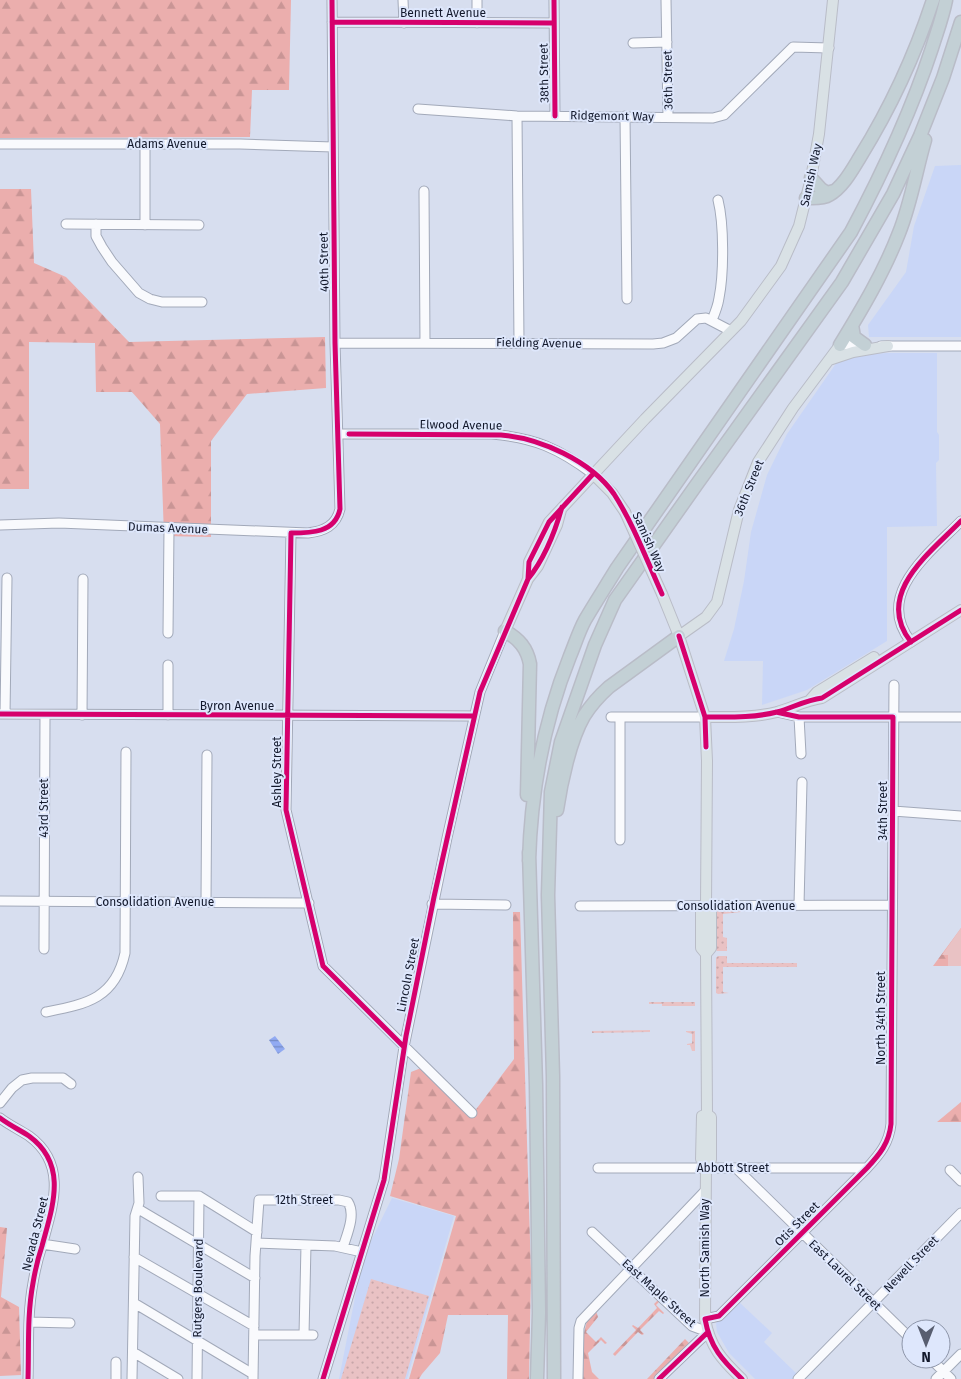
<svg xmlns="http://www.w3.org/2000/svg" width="961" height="1379" viewBox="0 0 961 1379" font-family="'Fira Sans',sans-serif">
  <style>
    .built { fill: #c9d6f7 }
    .grass { fill: url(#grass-dots) }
    .forest { fill: url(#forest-firs) }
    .park { fill: #e9c2c4 }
    .water { fill: url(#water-rules) }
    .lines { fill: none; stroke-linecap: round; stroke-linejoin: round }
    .minor-casing { stroke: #a2a9b9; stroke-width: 11 }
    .major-casing { stroke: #b9bcc7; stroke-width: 12 }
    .highway-casing { stroke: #b9bcc7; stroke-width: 15 }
    .minor { stroke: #f9fafd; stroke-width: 9 }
    .major { stroke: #d9e1e5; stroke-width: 10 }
    .highway { stroke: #c3d0d5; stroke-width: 12 }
    .major-bridge-casing { stroke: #b9bcc7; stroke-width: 12; stroke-linecap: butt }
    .major-bridge { stroke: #d9e1e5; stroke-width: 10 }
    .cycleway-casing { stroke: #dee7fc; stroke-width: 8 }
    .cycleway { stroke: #d6006c; stroke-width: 5 }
    .labels { text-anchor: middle; stroke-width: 4; stroke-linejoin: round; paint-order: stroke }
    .street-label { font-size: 12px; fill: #13192c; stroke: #dee7fc }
  </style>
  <defs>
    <pattern id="grass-dots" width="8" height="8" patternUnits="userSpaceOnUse" patternTransform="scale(1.25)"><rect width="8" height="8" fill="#e9c2c4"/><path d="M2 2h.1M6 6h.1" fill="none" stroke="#c7a6a9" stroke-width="1.8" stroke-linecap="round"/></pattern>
    <pattern id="forest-firs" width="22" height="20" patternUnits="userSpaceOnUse" patternTransform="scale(1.25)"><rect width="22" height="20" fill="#ebaead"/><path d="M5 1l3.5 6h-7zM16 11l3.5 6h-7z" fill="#c99595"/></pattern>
    <pattern id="water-rules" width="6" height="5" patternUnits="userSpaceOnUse" patternTransform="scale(1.25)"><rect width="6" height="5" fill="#91aaf2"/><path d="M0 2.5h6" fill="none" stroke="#758ac4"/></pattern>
  </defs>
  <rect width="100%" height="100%" fill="#d7deef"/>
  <path class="built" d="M961,165V337H869L868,325L906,272L914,226L935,166Z
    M887,353H937V432L939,435V460L936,463L937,526L887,527V641L807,690L762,705L763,661H724L734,629L744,581L751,532L767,475L787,434L837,362L857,355Z
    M392,1198L454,1216L407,1379H339L363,1257Z
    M739,1302L772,1333L764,1342L798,1375L794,1379H755L729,1353L717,1332L716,1323Z"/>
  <path class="grass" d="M728,909H743L744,910L741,912L723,914V937L727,938V951H717L716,950V911Z
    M718,956H727V963H797V967H723V992L729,993L718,994L716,993V958Z
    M649,1002H695V1006H662V1004H649Z
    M650,1030V1032L592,1033V1031Z
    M686,1031H695V1051H692L690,1045H687V1044L692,1043V1034L686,1032Z
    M371,1279L429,1296L405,1379H341Z"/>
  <path class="forest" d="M0,0H291L289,90H252L250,137L0,138Z
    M0,189H31L34,263L66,277L129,342L325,337L326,388L247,394L211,441V537L164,536L160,424L132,392H96L95,343L29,342V489H0Z
    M513,912H520L531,1273L529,1379H507L508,1315H448L440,1353L422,1374L419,1379H409L456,1216L390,1196L399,1159L411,1072L421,1068L471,1116L514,1059Z
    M961,928V966H933Z
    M961,1102V1122H937Z
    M0,1227L7,1228L1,1297L19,1307L21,1375L0,1376Z
    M658,1300L660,1301L656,1305L664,1313L663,1314L659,1311L640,1330L644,1334L642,1335L638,1332L615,1356L613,1354L636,1330L632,1326L633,1325L638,1328L657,1308L654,1304Z
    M596,1311L598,1317L586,1332L596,1342L601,1337L607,1343L605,1344L601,1340L588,1353L592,1372L599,1379H583L584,1333L587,1321Z
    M685,1339L689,1343L655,1379H647Z"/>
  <path class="park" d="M961,928V966H948V955H942Z"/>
  <path class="water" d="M275,1036L285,1049L278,1054L269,1040Z"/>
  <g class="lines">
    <defs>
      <path id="minor" d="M403,0L404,23
        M554,0L555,116
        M666,0L668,117
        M332,22L553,23
        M477,23V0
        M633,43L667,42
        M418,109L517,116L713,118L724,115L793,47L829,48
        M517,116L519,343
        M625,116L627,299
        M0,144H240L333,147
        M145,144V225
        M424,191L425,343
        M66,224L199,225
        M96,224V236L102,247L112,262L139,293L150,299L162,302H202
        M712,320C715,313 718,305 719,298C724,273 724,224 718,200
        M335,343L653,344L663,343L676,338L697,319L706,318L731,331
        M840,345H866
        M881,346H961
        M339,434H492C535,438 558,448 593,474
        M0,525L59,523L308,533C324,531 336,526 340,509L335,343L332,0
        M291,533L286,810L323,966L472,1113
        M168,633L169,528
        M911,642C873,594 931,552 961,521
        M168,665V715
        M777,712L799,717H961
        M0,714L474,716
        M5,714L7,578
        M82,715L83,579
        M611,717H705
        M620,717V840
        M799,717L801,754
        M893,811L961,816
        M0,901L309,903
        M206,902L207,755
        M432,904L506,905
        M799,905L802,782
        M580,906L892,905
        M44,949L45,715
        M46,1012C86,1004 115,999 125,953L126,752
        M0,1103L12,1088L22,1080L32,1078H63L71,1084
        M0,1118C9,1125 20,1130 29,1136C69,1165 52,1208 42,1246C38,1258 35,1271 33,1283C27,1315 29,1347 28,1379
        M598,1168H867
        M736,1168L911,1339
        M950,1170L961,1181
        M161,1196H199L257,1232
        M137,1210H140L255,1278
        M592,1232L692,1326L708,1332L659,1379
        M256,1243L335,1246L362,1252
        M42,1244L75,1249
        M134,1257L254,1326
        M134,1303L253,1374
        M705,1319L719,1316L867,1168C880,1154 889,1143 891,1124L894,685
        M29,1322L70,1323
        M254,1335H313
        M304,1335L306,1245
        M133,1352L178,1379
        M931,1359L951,1379
        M116,1379V1362
        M132,1379L135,1216L139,1203L138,1177
        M197,1379L199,1196
        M253,1379L255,1256L259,1200H339L348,1202C356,1215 347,1234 343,1247
        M323,1379L384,1180L404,1047L447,838L480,692L505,631
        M578,1379L579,1328L581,1321L705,1191
        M798,1379L961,1213
        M936,1379L961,1354"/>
      <path id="major" d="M829,360L853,352L888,346
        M593,474L612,493L625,512
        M528,579L529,562L549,522L645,419L741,321L781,266L799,226L811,178L819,134L833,0
        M662,594L679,636L705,717L707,761L706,906
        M505,631L528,579L538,566L557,525L561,510
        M679,636L706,617L717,602L739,510L758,462L793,408L840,345
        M810,700L817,692L874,657
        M705,717C729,717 753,718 777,712C792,708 806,700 822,698L961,610
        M706,906L711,911V948L706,954L707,1114
        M706,906L701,911V948L706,954
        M707,1114L702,1116L701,1159L706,1164L705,1319C710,1347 722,1360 742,1379
        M706,1164L711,1160V1117L707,1114"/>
      <path id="highway" d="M811,178L821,189L827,193L834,191
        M806,198C813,198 823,199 829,195C843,187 852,170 860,157C891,107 915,55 933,0
        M852,325L854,337L865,345
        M840,345C862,309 884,272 899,233C911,203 916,171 925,140
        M505,631C519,639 527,648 530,664L527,795
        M557,810C561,783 570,740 584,716C591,705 600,695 609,687L679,636
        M529,852L536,1085L539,1313L537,1379
        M529,861C531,790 544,721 570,656C575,644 579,631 585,620C595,603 606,586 617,568L851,232C883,172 911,112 932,48C937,32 943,16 946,0
        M554,1379L553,1076L548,895L551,792L561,742L595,645L615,600L697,484L842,282L893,194L920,136L943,78L961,22"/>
    </defs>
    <use href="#minor" class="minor-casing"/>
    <use href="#major" class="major-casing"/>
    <use href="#highway" class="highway-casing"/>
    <use href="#minor" class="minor"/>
    <use href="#major" class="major"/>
    <use href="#highway" class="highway"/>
    <defs>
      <path id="major-bridge" d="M625,512L662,594"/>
    </defs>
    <use href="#major-bridge" class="major-bridge-casing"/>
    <use href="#major-bridge" class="major-bridge"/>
    <defs>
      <path id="cycleway" d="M332,0L335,343L340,509C335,533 311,533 291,533L286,810L323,966L404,1047
        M554,0L555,116
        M332,22L553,23
        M349,434L501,435C540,438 591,461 614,494C634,525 647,561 662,594
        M528,579L529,562L549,522L593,474
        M679,636L705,717L706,747
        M911,642C873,594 931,552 961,521
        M0,714L474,716
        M705,717C729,717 753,718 777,712C792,708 806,700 822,698L961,610
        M0,1118C9,1125 20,1130 29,1136C69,1165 52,1208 42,1246C38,1258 35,1271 33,1283C27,1315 29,1347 28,1379
        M323,1379L384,1180L406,1036L434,897L480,692L528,579C545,558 555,532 562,507
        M659,1379L708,1332
        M742,1379C722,1360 710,1347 705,1319L719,1316L867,1168C880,1154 889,1143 891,1124L893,717H799L776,712"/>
    </defs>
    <use href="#cycleway" class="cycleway-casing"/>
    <use href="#cycleway" class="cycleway"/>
  </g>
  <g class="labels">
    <g class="street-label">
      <text x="443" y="17">Bennett Avenue</text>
      <text transform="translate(544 73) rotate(-91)" y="4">38th Street</text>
      <text transform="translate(668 80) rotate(-91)" y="4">36th Street</text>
      <text transform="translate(612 116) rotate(1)" y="4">Ridgemont Way</text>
      <text x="167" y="148">Adams Avenue</text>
      <text transform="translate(811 175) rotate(-78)" y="4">Samish Way</text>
      <text transform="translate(324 262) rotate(-91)" y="4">40th Street</text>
      <text transform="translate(539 343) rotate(1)" y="4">Fielding Avenue</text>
      <text transform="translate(461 425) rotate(1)" y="4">Elwood Avenue</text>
      <text transform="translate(749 488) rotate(-68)" y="4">36th Street</text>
      <text transform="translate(168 528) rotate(2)" y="4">Dumas Avenue</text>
      <text transform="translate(649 542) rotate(66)" y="4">Samish Way</text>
      <text x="237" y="710">Byron Avenue</text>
      <text transform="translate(277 772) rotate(-90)" y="4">Ashley Street</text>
      <text transform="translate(44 808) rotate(-90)" y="4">43rd Street</text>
      <text transform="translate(883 811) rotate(-90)" y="4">34th Street</text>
      <text x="155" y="906">Consolidation Avenue</text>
      <text x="736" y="910">Consolidation Avenue</text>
      <text transform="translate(408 975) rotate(-79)" y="4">Lincoln Street</text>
      <text transform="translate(881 1018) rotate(-90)" y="4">North 34th Street</text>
      <text x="733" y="1172">Abbott Street</text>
      <text x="304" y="1204">12th Street</text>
      <text transform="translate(797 1224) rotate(-45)" y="4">Otis Street</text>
      <text transform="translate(35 1234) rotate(-76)" y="4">Nevada Street</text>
      <text transform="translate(705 1248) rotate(-90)" y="4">North Samish Way</text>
      <text transform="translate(911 1264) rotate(-46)" y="4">Newell Street</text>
      <text transform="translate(845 1275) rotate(44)" y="4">East Laurel Street</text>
      <text transform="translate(198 1288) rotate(-89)" y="4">Rutgers Boulevard</text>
      <text transform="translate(659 1293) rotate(42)" y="4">East Maple Street</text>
    </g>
  </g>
  <g transform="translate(926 1344) rotate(180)"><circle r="24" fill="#dee7fc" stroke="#8d95a9"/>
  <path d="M0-4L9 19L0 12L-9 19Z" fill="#585e70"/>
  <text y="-8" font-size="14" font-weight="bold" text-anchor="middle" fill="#13192c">N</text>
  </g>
</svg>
